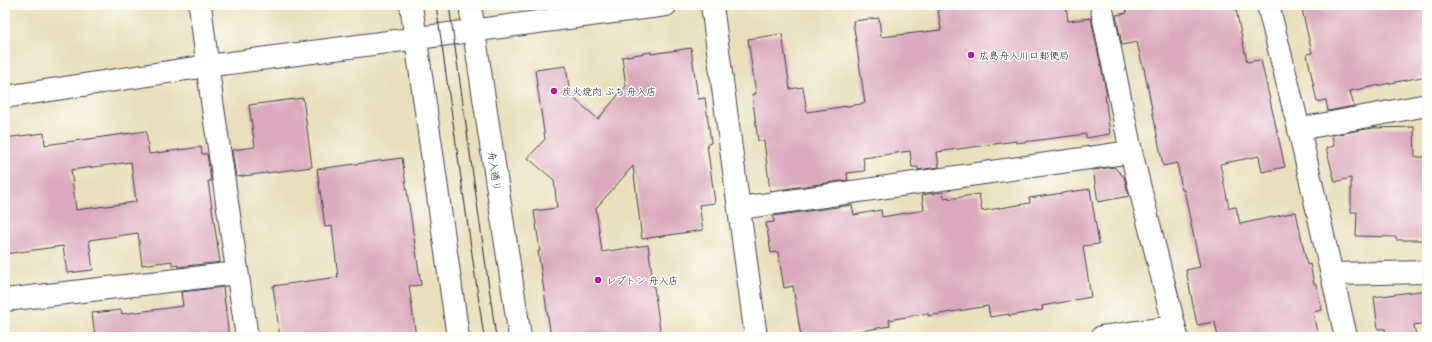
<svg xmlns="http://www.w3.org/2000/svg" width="1432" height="342" viewBox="0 0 1432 342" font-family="Pangolin,'Klee One',sans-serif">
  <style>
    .building { fill: #dcaabe; fill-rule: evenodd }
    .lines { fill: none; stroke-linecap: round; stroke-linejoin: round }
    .street-casing { stroke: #403e4e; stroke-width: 24 }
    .secondary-casing { stroke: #403e4e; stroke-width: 24 }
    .street { stroke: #fff; stroke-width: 22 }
    .secondary { stroke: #fff; stroke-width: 22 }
    .tram { stroke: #22223b; stroke-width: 1 }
    .poi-dot { fill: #b5179e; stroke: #fdfcf7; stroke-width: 1.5 }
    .labels { text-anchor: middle; stroke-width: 3; stroke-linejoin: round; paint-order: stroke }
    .poi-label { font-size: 10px; fill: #22223b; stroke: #fdfcf7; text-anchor: start }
    .street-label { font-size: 10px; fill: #22223b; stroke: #fdfcf7 }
  </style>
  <rect width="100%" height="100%" fill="#fdfcf7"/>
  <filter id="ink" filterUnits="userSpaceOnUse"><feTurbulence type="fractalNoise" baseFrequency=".025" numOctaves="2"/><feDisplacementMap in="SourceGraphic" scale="8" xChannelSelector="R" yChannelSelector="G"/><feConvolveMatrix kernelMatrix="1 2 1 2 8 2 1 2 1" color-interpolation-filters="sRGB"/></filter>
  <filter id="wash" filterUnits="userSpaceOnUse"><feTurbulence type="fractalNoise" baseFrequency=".012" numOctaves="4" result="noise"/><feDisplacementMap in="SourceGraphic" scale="16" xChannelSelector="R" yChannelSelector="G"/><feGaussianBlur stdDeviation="0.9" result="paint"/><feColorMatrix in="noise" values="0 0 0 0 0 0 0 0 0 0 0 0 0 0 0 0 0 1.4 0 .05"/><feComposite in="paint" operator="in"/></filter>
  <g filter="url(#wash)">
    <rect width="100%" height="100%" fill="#e9dfbb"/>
    <g id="blocks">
      <path class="building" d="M967,5H1066L1068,21L1091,18L1107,95H1105L1110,134L1086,138V134L1016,143V141L937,152L939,167L918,170V167H912L910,151L863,158L865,171L847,173L848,180L770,191L764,141H758L752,94H756L748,39L782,34L790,89L803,87L807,112L861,104V103H865L853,21L879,18L881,37L941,30L938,9Z
        M1125,5H1235L1247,62L1261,60L1285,167L1262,172L1259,156L1220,164L1229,208L1236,207L1240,224L1296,212L1307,265L1310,264L1314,284H1316L1322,310L1313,312L1318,337H1218L1215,322L1197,325L1186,270L1200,267L1184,190H1182L1177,163L1163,166L1144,68H1143L1137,42L1122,45L1116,15L1127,13Z
        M1301,5H1427V76L1350,91L1354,106L1328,111L1326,100L1317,102L1307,54L1312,53Z
        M691,48L698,99L705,98L711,143L707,144L715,203L699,205L703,230L642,239L633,166L596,208L602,252L648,245L661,337H551L538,251H540L534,211L557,208L554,180L528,158L545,139L535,70L566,66L570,95L598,119L626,86L622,57L651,52V54Z
        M303,98L312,167L236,177L232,150L255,147L249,105Z
        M1414,127L1415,157H1427V240H1396V237L1356,236L1357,212H1351V178L1335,182L1326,148L1334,146L1332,135L1373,128Z
        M146,131L149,154L201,147L202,154H207L211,181H208L220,262L178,267V265L172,266V261L142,265L138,233L89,240L93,270L67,273L63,246L5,254V138L44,133L45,145ZM131,162L136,202L76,210L71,170Z
        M402,158L421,285L409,286L416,337H280L273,286L338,277L332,226L325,227L317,169Z
        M1114,167L1124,177L1129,196L1098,202L1093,170Z
        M1090,189L1099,244L1083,246L1091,297L1042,306L1043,310L1009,316V314L990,317L988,306L928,316V313L889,320L890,326L841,334V337H801L793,286L784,288L778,252L771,253L766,223L774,222L773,216L852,205L854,215L881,210L882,217L924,210L922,195L943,192L944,198L949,197V199L979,194L982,211L1030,203L1029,198Z
        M223,287L229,337H95L92,313L121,310L122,314L183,306L181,292Z
        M1427,290V323L1414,325L1416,337H1386L1385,329H1378L1374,297Z"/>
    </g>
  </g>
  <g filter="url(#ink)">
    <use href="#blocks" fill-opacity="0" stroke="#403e4e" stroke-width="1"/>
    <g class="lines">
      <defs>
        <path id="street" d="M200,5L212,101L247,337
          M712,5L756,337
          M1101,5L1131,152L1177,337
          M1299,129L1427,105
          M740,208L1131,152
          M1333,274L1427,272
          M5,300L237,273
          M1102,337L1174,327"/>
        <path id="secondary" d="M411,5L458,337
          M470,5L520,337
          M1268,5L1299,129L1346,337
          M5,97L207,66L666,5"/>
      </defs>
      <use href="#street" class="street-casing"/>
      <use href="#secondary" class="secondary-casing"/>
      <use href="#street" class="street"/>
      <use href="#secondary" class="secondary"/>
      <path class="tram" d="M436,5L484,337
        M449,5L496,337"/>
    </g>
  </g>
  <g class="poi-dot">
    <circle cx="971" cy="55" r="4"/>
    <circle cx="554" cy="91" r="4"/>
    <circle cx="598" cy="280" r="4"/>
  </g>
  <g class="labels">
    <g class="poi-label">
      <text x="979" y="59">広島舟入川口郵便局</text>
      <text x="562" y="95">炭火焼肉 ぶち 舟入店</text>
      <text x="606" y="284">レプトン 舟入店</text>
    </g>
    <g class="street-label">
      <text transform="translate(495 171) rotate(82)" y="4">舟入通り</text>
    </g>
  </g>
  <rect width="1432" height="342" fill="none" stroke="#fdfcf7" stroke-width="20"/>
</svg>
